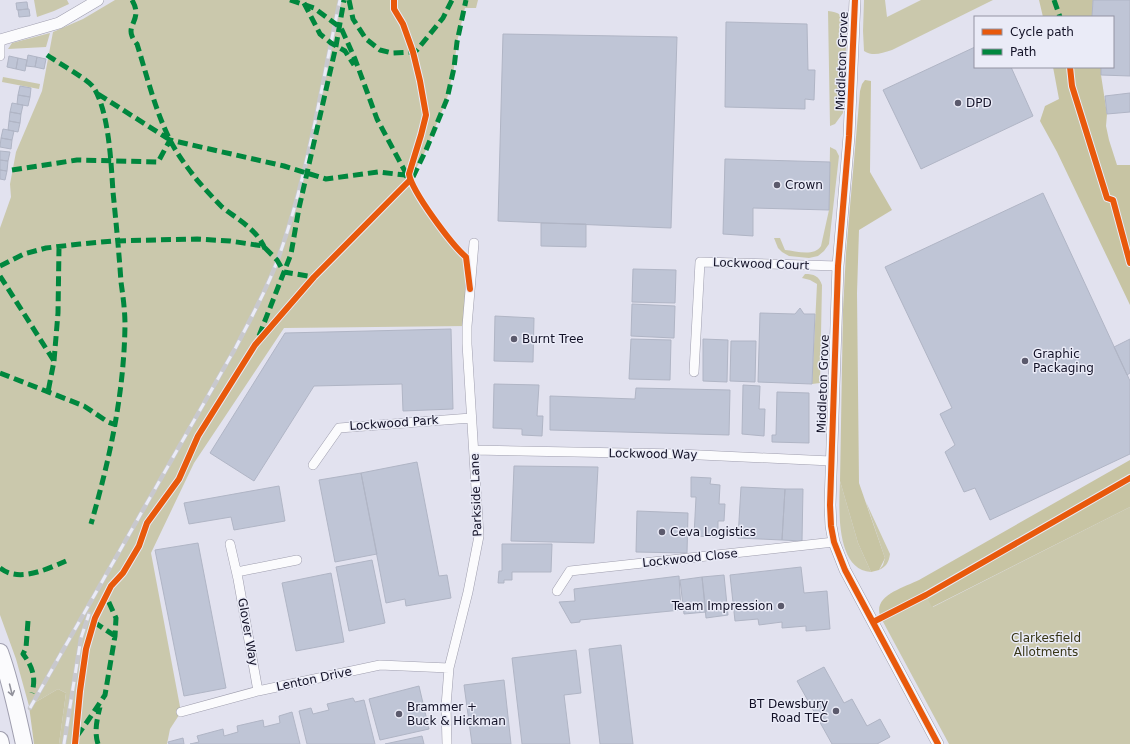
<svg xmlns="http://www.w3.org/2000/svg" width="1130" height="744" viewBox="0 0 1130 744" font-family="'DejaVu Sans',sans-serif">
  <style>
    .green { fill: #cac8ac }
    .forest { fill: #c7c4a3 }
    .building { fill: #bfc5d6; stroke: #b0b5c5 }
    .lines { fill: none; stroke-linecap: round; stroke-linejoin: round }
    .minor-casing { stroke: #9f9eae; stroke-width: 10 }
    .tertiary-casing { stroke: #9f9eae; stroke-width: 12 }
    .motorway-casing { stroke: #9f9eae; stroke-width: 18 }
    .minor { stroke: #fbfbfd; stroke-width: 9 }
    .tertiary { stroke: #fbfbfd; stroke-width: 11 }
    .motorway { stroke: #fbfbfd; stroke-width: 16 }
    .rail-casing { stroke: #c8c8cd; stroke-width: 4.5 }
    .rail { stroke: #eaebf7; stroke-width: 3; stroke-dasharray: 9; stroke-linecap: butt }
    .quiet { stroke: #00873e; stroke-width: 5; stroke-dasharray: 10 5; stroke-linecap: butt }
    .cycleway-casing { stroke: #eaebf7; stroke-width: 8 }
    .cycleway { stroke: #e8590c; stroke-width: 6 }
    .oneway { stroke: #92929c }
    .poi-dot { fill: #5b5a6c; stroke: #eaebf7; stroke-width: 1.5 }
    .labels { text-anchor: middle; stroke-width: 3; stroke-linejoin: round; paint-order: stroke }
    .street-label { font-size: 12px; fill: #121126; stroke: #eaebf7 }
    .poi-label { font-size: 12px; fill: #121126; stroke: #eaebf7; text-anchor: start }
    .park-label { font-size: 12px; fill: #373515; stroke: #eaebf7 }
  </style>
  <rect width="100%" height="100%" fill="#e2e2ef"/>
  <path class="green" d="M34,0H67L69,4L54,11L37,17Z
    M115,0H478L476,8H465L457,42L454,68L447,99L426,150L410,180C426,207 443,236 466,257L470,289L467,326L284,328L194,463L151,553L181,712L170,729L167,744H59L66,693L58,689L29,706L16,659L0,615V228L11,197L10,184L16,152L42,91L53,32L83,19Z
    M864,0H885L887,17L921,0H993L892,50C881,53 874,57 864,51L863,31Z
    M828,11C838,12 844,15 847,25L843,113L835,124L830,126Z
    M50,33L46,47L8,49L12,43Z
    M3,77L40,84L39,89L2,82Z
    M830,147L836,150L839,156L829,244L824,251L818,256L809,258L789,256L782,252L778,248L774,238H780L785,250C796,251 814,257 821,246L829,210Z
    M805,274C814,274 819,276 822,285L820,383L812,384L817,284L810,280L802,278Z
    M840,481L858,543L871,572C835,570 839,506 840,481Z
    M866,502L890,554C889,562 886,567 879,570L883,565L885,558Z
    M1130,507V744H949L881,618L926,595L933,607Z"/>
  <path class="forest" d="M1039,0H1093L1092,17H1043Z
    M1053,67H1101V75L1107,114L1106,126L1109,140L1117,165H1130V305L1057,152L1040,121L1045,106L1059,99Z
    M865,80L871,81L870,172L892,210L859,230L857,293L859,483L885,558L879,570L871,572L858,543L840,481L843,310L846,253L860,91L862,84Z
    M1130,460V507L932,607L926,596L881,618C871,596 903,588 919,580Z
    M58,689L66,693L59,744H34L29,706Z"/>
  <path class="building" d="M1093,0H1130V76L1101,75V67H1113V17H1092Z
    M26,2H27L28,9L17,10L16,3Z
    M28,9H29L30,16L19,17L18,10Z
    M726,22L807,24L808,70H815L814,100L805,99V109L725,107Z
    M503,34L677,37L671,228L498,221Z
    M975,47V67H1011L1033,116L921,169L883,90Z
    M28,55L37,57L35,67L26,66Z
    M9,56L18,58L16,69L7,67Z
    M37,57L46,59L44,69L35,67Z
    M18,58L27,60L25,71L16,69Z
    M20,86L31,88L30,97L18,95Z
    M1130,93V112L1107,114L1105,96Z
    M18,95L30,97L28,106L17,104Z
    M12,103L23,105L21,114L10,112Z
    M10,112L21,114L20,123L9,121Z
    M9,121L20,123L18,132L8,130Z
    M3,129L14,131L12,140L1,138Z
    M1,138L12,140L11,149L0,147Z
    M0,151L10,152L8,161L0,160Z
    M725,159L830,162L829,210L753,208V236L723,234Z
    M0,160L8,161L7,171L0,170Z
    M0,170L7,171L5,180L0,179Z
    M1043,193L1130,381V454L990,520L975,488L964,492L945,452L955,445L940,414L952,408L885,267Z
    M541,223L586,224V247L541,246Z
    M633,269L676,270L675,303L632,302Z
    M632,304L675,306L674,338L631,336Z
    M800,308L804,314H815L812,384L758,382L760,313L795,314Z
    M495,316L534,318L533,362L494,361Z
    M451,329L453,409L403,411L402,384L314,386L254,481L210,453L285,333Z
    M631,339L671,340L670,380L629,379Z
    M703,339L728,340L727,382L703,381Z
    M1130,339V373L1127,375L1114,347Z
    M731,341H756L755,382L730,381Z
    M494,384L539,385L537,416H543L542,436L522,435V429L493,428Z
    M743,385L760,386L759,409H765L764,436L742,434Z
    M636,388L730,390L729,435L550,430V396L635,399Z
    M777,392L809,393V443L772,442V435H776Z
    M417,462L439,576L447,575L451,598L406,606L405,599L386,603L361,473Z
    M514,466L598,467L594,543L511,541Z
    M361,473L377,554L335,562L319,480Z
    M691,477L711,478L710,484L720,485L719,504H725L724,521H718V537L694,536L696,497H691Z
    M279,486L285,521L234,530L231,517L189,524L184,503Z
    M741,487L785,489L782,540L738,538Z
    M785,489H803L802,541L782,540Z
    M637,511L688,513L687,553L636,552Z
    M198,543L226,688L184,696L155,550Z
    M502,544H552L551,572H512V580H504V583H498L499,571H502Z
    M372,560L385,623L349,631L336,567Z
    M801,567L804,593L827,591L830,629L806,631V626L782,628V622L759,625L758,619L735,621L730,575Z
    M331,573L344,642L296,651L282,583Z
    M724,575L728,615L706,618L702,577Z
    M679,576L681,610L580,620V622L571,623L559,602L575,601L574,589Z
    M702,577L706,612L684,614L680,580Z
    M621,645L633,744H600L589,649Z
    M576,650L581,693L564,695L570,744H522L512,658Z
    M824,667L844,703L852,699L867,726L880,719L890,737L877,744H832L797,681Z
    M504,680L511,744H472L464,685Z
    M419,686L429,729L380,740L369,699Z
    M353,698L355,702L364,700L375,744H307L299,711L311,708L313,714L329,710L327,704Z
    M292,712L300,744H190L199,742L197,736L223,729L224,736L238,732L237,726L263,720L264,727L280,723L279,716Z
    M422,736L424,744H385Z
    M183,738L184,744H169L168,742Z"/>
  <g class="lines">
    <defs>
      <path id="minor" d="M0,56V40
        M694,372L700,262L838,266
        M474,450L679,454L831,461
        M313,465L339,428L471,418
        M230,544L238,579L258,691
        M237,572L297,560
        M557,591L570,571L834,542
        M181,712L258,691L380,665L449,668
        M447,744L446,706L449,668L468,592L479,536L467,344V326L474,243"/>
      <path id="tertiary" d="M855,0L849,136L838,266L830,505L831,526L834,542L845,570L938,744
        M0,40L59,23L98,0"/>
      <path id="motorway" d="M0,652C11,682 17,713 24,744
        M0,740L1,744"/>
    </defs>
    <use href="#minor" class="minor-casing"/>
    <use href="#tertiary" class="tertiary-casing"/>
    <use href="#motorway" class="motorway-casing"/>
    <use href="#minor" class="minor"/>
    <use href="#tertiary" class="tertiary"/>
    <use href="#motorway" class="motorway"/>
    <defs>
      <path id="rail" d="M30,708L236,347C251,318 267,289 278,259C308,176 321,87 340,0
        M64,744L81,638L89,614"/>
    </defs>
    <use href="#rail" class="rail-casing"/>
    <use href="#rail" class="rail"/>
    <path class="quiet" d="M132,0C143,19 127,24 132,36C133,39 135,42 137,44C147,76 155,110 170,140C177,154 187,167 197,180C205,189 214,199 222,207C237,219 258,230 265,249
      M290,0L314,8L337,25L342,30L355,59L377,119L408,177
      M349,0L353,19L366,39L380,50L392,53L413,52L417,50L443,18L452,0
      M1054,0L1060,17
      M304,3L320,34L331,43L345,51L354,65
      M47,55C57,62 89,80 94,88C109,113 111,162 113,192C116,222 119,252 121,282C123,296 125,311 125,325C124,394 110,458 91,524
      M98,94L170,140
      M12,170L77,160L158,162L170,140L284,166L326,179L378,172L405,175L410,180
      M413,177L426,150L447,99L454,68L457,42L466,0
      M0,266L24,254L46,248L80,244L113,241L197,239L230,241L263,246L277,260L284,272L314,277
      M0,276L54,361L48,392
      M259,336L291,254L299,208L336,46L344,0
      M54,361L58,313L59,247
      M0,373L84,406L108,422L116,425
      M0,568C19,583 47,569 66,561
      M28,621L26,648L23,654C33,667 36,678 32,693
      M94,622L115,636
      M77,736L87,722L105,695L115,636L116,618L106,596
      M98,744C94,732 97,719 100,707"/>
    <defs>
      <path id="cycleway" d="M394,0V9L403,24L413,52L420,81L426,115L421,135L409,174C412,192 452,245 466,257L470,289
        M855,0L849,136L838,266L830,505L831,526L834,542L845,570L938,744
        M1070,67L1072,86L1107,198L1113,200L1130,263
        M873,622L926,595L1130,478
        M75,744L80,691L86,649L95,618L111,586L123,573L139,546L147,523L179,479L198,436L255,345L314,277L410,180"/>
    </defs>
    <use href="#cycleway" class="cycleway-casing"/>
    <use href="#cycleway" class="cycleway"/>
  </g>
  <defs><path id="oneway-shaft" d="M-6 0H5M1.5-3L5.5 0L1.5 3" fill="none" stroke-width="1.6" stroke-linecap="round" stroke-linejoin="round"/></defs>
  <use class="oneway" href="#oneway-shaft" transform="translate(11 690) rotate(76)"/>
  <g class="poi-dot">
    <circle cx="958" cy="103" r="4"/>
    <circle cx="777" cy="185" r="4"/>
    <circle cx="514" cy="339" r="4"/>
    <circle cx="1025" cy="361" r="4"/>
    <circle cx="662" cy="532" r="4"/>
    <circle cx="781" cy="606" r="4"/>
    <circle cx="836" cy="711" r="4"/>
    <circle cx="399" cy="714" r="4"/>
  </g>
  <g class="labels">
    <g class="street-label">
      <text transform="translate(842 61) rotate(-88)" y="4">Middleton Grove</text>
      <text transform="translate(761 264) rotate(2)" y="4">Lockwood Court</text>
      <text transform="translate(823 384) rotate(-88)" y="4">Middleton Grove</text>
      <text transform="translate(394 423) rotate(-4)" y="4">Lockwood Park</text>
      <text transform="translate(653 454) rotate(1)" y="4">Lockwood Way</text>
      <text transform="translate(476 495) rotate(-92)" y="4">Parkside Lane</text>
      <text transform="translate(690 558) rotate(-6)" y="4">Lockwood Close</text>
      <text transform="translate(248 632) rotate(80)" y="4">Glover Way</text>
      <text transform="translate(314 679) rotate(-12)" y="4">Lenton Drive</text>
    </g>
    <g class="poi-label">
      <text x="966" y="107">DPD</text>
      <text x="785" y="189">Crown</text>
      <text x="522" y="343">Burnt Tree</text>
      <text x="1033" y="358">Graphic<tspan x="1033" dy="14">Packaging</tspan></text>
      <text x="670" y="536">Ceva Logistics</text>
      <text x="773" y="610" text-anchor="end">Team Impression</text>
      <text x="828" y="708" text-anchor="end">BT Dewsbury<tspan x="828" dy="14">Road TEC</tspan></text>
      <text x="407" y="711">Brammer +<tspan x="407" dy="14">Buck &amp; Hickman</tspan></text>
    </g>
    <g class="park-label">
      <text x="1046" y="642">Clarkesfield<tspan x="1046" dy="14">Allotments</tspan></text>
    </g>
  </g>
  <rect x="974" y="16" width="140" height="52" fill="#eaebf7" stroke="#9494a3"/>
  <rect x="982" y="29" width="20" height="6" fill="#e8590c" stroke="#9494a3"/>
  <text x="1010" y="36" font-size="12" fill="#121126">Cycle path</text>
  <rect x="982" y="49" width="20" height="6" fill="#00873e" stroke="#9494a3"/>
  <text x="1010" y="56" font-size="12" fill="#121126">Path</text>
</svg>
